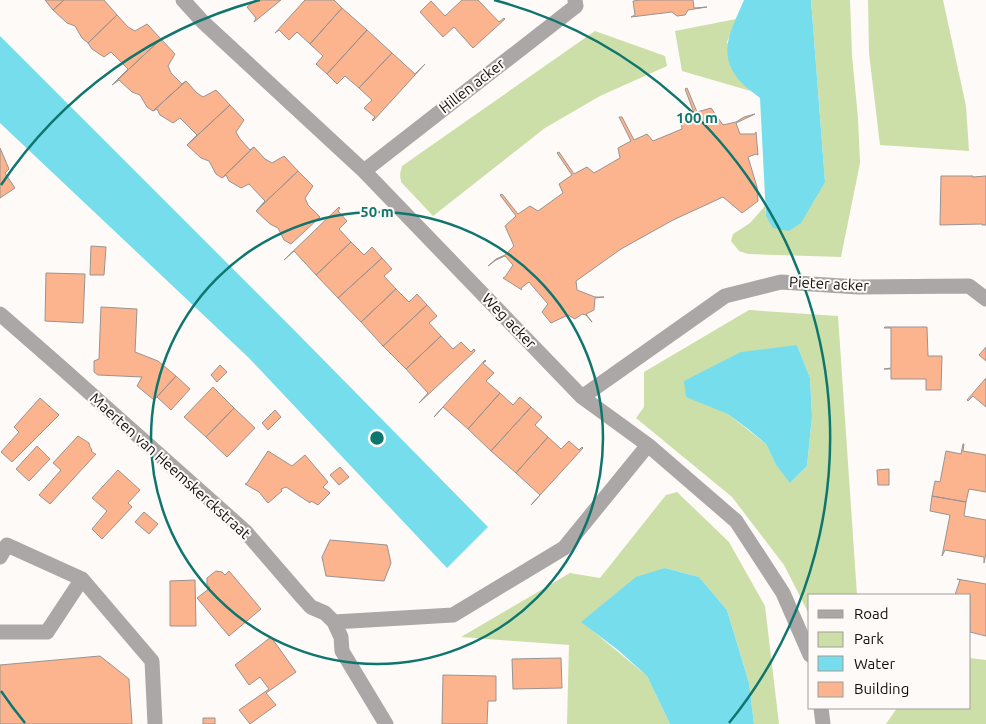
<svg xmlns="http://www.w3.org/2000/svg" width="986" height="724" viewBox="0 0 986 724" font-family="Ubuntu,sans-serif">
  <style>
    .green { fill: #ccdfa8; fill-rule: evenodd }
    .water { fill: #75ddec }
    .building { fill: #fcb48f; stroke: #9a9390 }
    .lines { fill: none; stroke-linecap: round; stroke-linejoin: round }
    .minor { stroke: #aba7a7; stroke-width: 15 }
    .ring { fill: none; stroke: #0f766e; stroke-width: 2.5 }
    .labels { text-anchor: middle; stroke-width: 4; stroke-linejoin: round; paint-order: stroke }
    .street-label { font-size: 15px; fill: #100e0d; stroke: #fefaf7 }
    .centre { fill: #0f766e; stroke: #fefaf7; stroke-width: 2.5 }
    .ring-label { font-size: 15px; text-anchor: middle; font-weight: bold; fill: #0f766e; stroke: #fefaf7; stroke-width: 4; stroke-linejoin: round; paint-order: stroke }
  </style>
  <rect width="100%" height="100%" fill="#fefaf7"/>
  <path class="green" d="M811,0H850L852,55L858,118L860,163L841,257L748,254L739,251L731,241L733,234L750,223L765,206L766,216L825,182Z
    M868,0H943L966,106L969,151L880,145L869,53Z
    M736,19L727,42L740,81L754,92L682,71L675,31Z
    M595,31L665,56L667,66L600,96L545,128L433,216L401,182L400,174L402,166Z
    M749,310L838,316L857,595H810V616L784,565L732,497L636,418L644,407V372ZM797,345L810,378L812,416L807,466L791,482L776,465L766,444L728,414Z
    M677,492L729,542L765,606L779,724H754L749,683L727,610L699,577L665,568L601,607L582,622L647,676L670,724H567L569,645L461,637L570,573L600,578L666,495Z
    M970,658L986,660V724H886L897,708H970Z"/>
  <path class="water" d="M744,0H811L825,182L801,223L789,231L773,228L766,216L760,98C753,92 745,87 739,80C716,52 732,29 744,0Z
    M0,36L295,331L488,527L447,568L249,358L0,123Z
    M797,345L810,378L812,416L807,466L790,483L776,465L766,444L748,429L728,414L686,397L684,381L741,352Z
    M665,568L699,577L727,610L749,683L754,724H670L647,676L618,650L581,622L636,577Z"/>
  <path class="building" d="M45,0H64L53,10Z
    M64,0H104L117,15L88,43L82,38L75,26L67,23L53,10Z
    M256,0H281L254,22L256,18L247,7Z
    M305,0H334L342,8L310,44L297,32L289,40L279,30L275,33Z
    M462,0H478L499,22L504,18L505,19L473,48L454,27L443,37L420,12L431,1L445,16Z
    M640,0H693L694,8L707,7L688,10L685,15L677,16L672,12L631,17L635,15L633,1Z
    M342,8L367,30L327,74L316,64L323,56L310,44Z
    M117,15L128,27L135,31L147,24L161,39L112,85L128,69L111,52L104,57L92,49L88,43Z
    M367,30L392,53L359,88L345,76L337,84L327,74Z
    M161,39L175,54L168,66L171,73L182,84L186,81L153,111L147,107L140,95L132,92L119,80L112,85Z
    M392,53L415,74L425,64L373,121L372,120L375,117L364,108L372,100L359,88Z
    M186,81L197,93L203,97L216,90L230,105L187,145L197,135L180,118L173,123L160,115L157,109L153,111Z
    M687,88L697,112L711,108L723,125L736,122L744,117L755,114L736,123L740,134H755L756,132L758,155L756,154L748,157L757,187L758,201L742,213L723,197L673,220L621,249L576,281L577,290L595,297H604L595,298L594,310L586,314L592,322L586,315L582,314L575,319L568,315L551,323L542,312L548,304L529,282L521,288L522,290L503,278L505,277L513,265L505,256L496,260L488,266L496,259L505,255L514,246L505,226L516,216L500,195L502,194L518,214L530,206L538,211L563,193L559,184L572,175L557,153L559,152L574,174L587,167L594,173L620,158L618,148L631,141L619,117H622L634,140L647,134L653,141L682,129L681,119L694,113L685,89Z
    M230,105L244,120L236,132L240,139L250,150L254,147L222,178L216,174L209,161L201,158L187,145Z
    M254,147L265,159L272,163L284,156L298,171L256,211L265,201L249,184L241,188L229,181L226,175L222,178Z
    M0,148L9,169L5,173L15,188L0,198Z
    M298,171L313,186L305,198L308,205L320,217L291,244L284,240L278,228L270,224L256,211Z
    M941,176H973V177L986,176V225H982V224L940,225Z
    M339,207L340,208L338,211L347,221L339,229L351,242L316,275L294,251L284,260Z
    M351,242L364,255L372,247L382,258L338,298L316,275Z
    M91,246L106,247L104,275H90Z
    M382,258L392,269L384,276L396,289L361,322L338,298Z
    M46,273L85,274L83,323L45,321Z
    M396,289L409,302L417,294L427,305L383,346L361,322Z
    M427,305L437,316L429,323L441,336L406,369L383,346Z
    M101,307L137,309L135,352L158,361L176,376L154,400L137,386L142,377L98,375L94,372V361L99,359Z
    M885,327H927L928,356H942L941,390H926V379H891V369H884L891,368V328H884Z
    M441,336L453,349L461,342L471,352L474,349L475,351L419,403L428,393L406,369Z
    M986,347V361L979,355Z
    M485,360L486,361L483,363L494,373L486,381L500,393L468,429L443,407L434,417Z
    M220,365L227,372L217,382L211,375Z
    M176,376L190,389L171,410L157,397Z
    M986,378V407L973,396L968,401L967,400Z
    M213,387L234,408L206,437L184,417Z
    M500,393L513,405L520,397L531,407L491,451L468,429Z
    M40,398L59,415L12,462L1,452L19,432L14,427Z
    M531,407L542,417L535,425L548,437L516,473L491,451Z
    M234,408L255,428L227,457L206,437Z
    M275,410L281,417L268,430L262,423Z
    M78,436L89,443L90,447L92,450L91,451L95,454H96L50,504L39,495L61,470L53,463Z
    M548,437L561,449L569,441L579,450L582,447L583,448L531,505L540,495L516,473Z
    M963,444H964L963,451L986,455V492L969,489L966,502L932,496L935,481L940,482L946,451L961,454Z
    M37,446L50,459L29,481L16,469Z
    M268,451L292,466L305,455L328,482L323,487L330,493L318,505L311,501L310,503L286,487L281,489L282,491L268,503L259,492L245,484L247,483Z
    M340,467L349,477L339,485L330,475Z
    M889,469V485H878L877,470Z
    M118,470L140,490L128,503L132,507L102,539L92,529L107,511L92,498Z
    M932,496L966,502L964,516L986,520V553L984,563V557L945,550L942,556L950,515L930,511Z
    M144,512L158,524L149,534L135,522Z
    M330,540L387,545L391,563L384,581L326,576L322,557Z
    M216,571L222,572L225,575L229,571L261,609L229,636L197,598L210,588L207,584V578Z
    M957,579L986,584V636L970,632V595H955L960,580Z
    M195,580L196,626H170V581Z
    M271,637L296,672L266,693L276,705L250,724L239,710L269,689L260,677L249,685L235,665Z
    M100,656L129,679L132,724H0V665Z
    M561,658L562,688L513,689L512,659Z
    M443,675L496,676V701H488L487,724H442Z
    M203,718H215V724H203Z"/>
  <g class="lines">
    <path class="minor" d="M183,0L203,22L364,171L582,397L648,445L736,521L783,593L810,655
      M364,171L576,6L575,0
      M0,314L55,362L245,531L302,597L311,607L325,613L334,622L341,637L342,651L386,724
      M582,397L725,296L781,282L858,287L969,286L986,299
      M0,557L7,545L82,579L152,661L155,724
      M334,622L453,615L564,548L648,445
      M0,632H47L82,579
      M821,708L823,724"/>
  </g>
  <g class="ring">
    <circle cx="377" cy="438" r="226"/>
    <path d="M25 723A453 453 0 0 1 1 691M1 185A453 453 0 0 1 260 0M494 0A453 453 0 0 1 729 723"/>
  </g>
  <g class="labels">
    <g class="street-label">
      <text transform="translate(472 86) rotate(-38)" y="5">Hillen acker</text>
      <text transform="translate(829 284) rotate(3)" y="5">Pieter acker</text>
      <text transform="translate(509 321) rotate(46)" y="5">Weg acker</text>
      <text transform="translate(170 466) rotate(42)" y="5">Maerten van Heemskerckstraat</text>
    </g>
  </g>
  <circle cx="377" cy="438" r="8" class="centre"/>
  <g class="ring-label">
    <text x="697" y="123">100 m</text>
    <text x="377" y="217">50 m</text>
  </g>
  <rect x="808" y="594" width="162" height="115" fill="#fefaf7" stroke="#9f9c99"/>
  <rect x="818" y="610" width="25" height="8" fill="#aba7a7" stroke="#9f9c99"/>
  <text x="854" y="619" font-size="15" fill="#100e0d">Road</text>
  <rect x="818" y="632" width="25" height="15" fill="#ccdfa8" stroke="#9f9c99"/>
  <text x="854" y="644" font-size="15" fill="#100e0d">Park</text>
  <rect x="818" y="656" width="25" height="15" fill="#75ddec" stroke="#9f9c99"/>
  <text x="854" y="669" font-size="15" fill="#100e0d">Water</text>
  <rect x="818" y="682" width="25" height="15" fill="#fcb48f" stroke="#9f9c99"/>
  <text x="854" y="694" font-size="15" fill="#100e0d">Building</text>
</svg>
